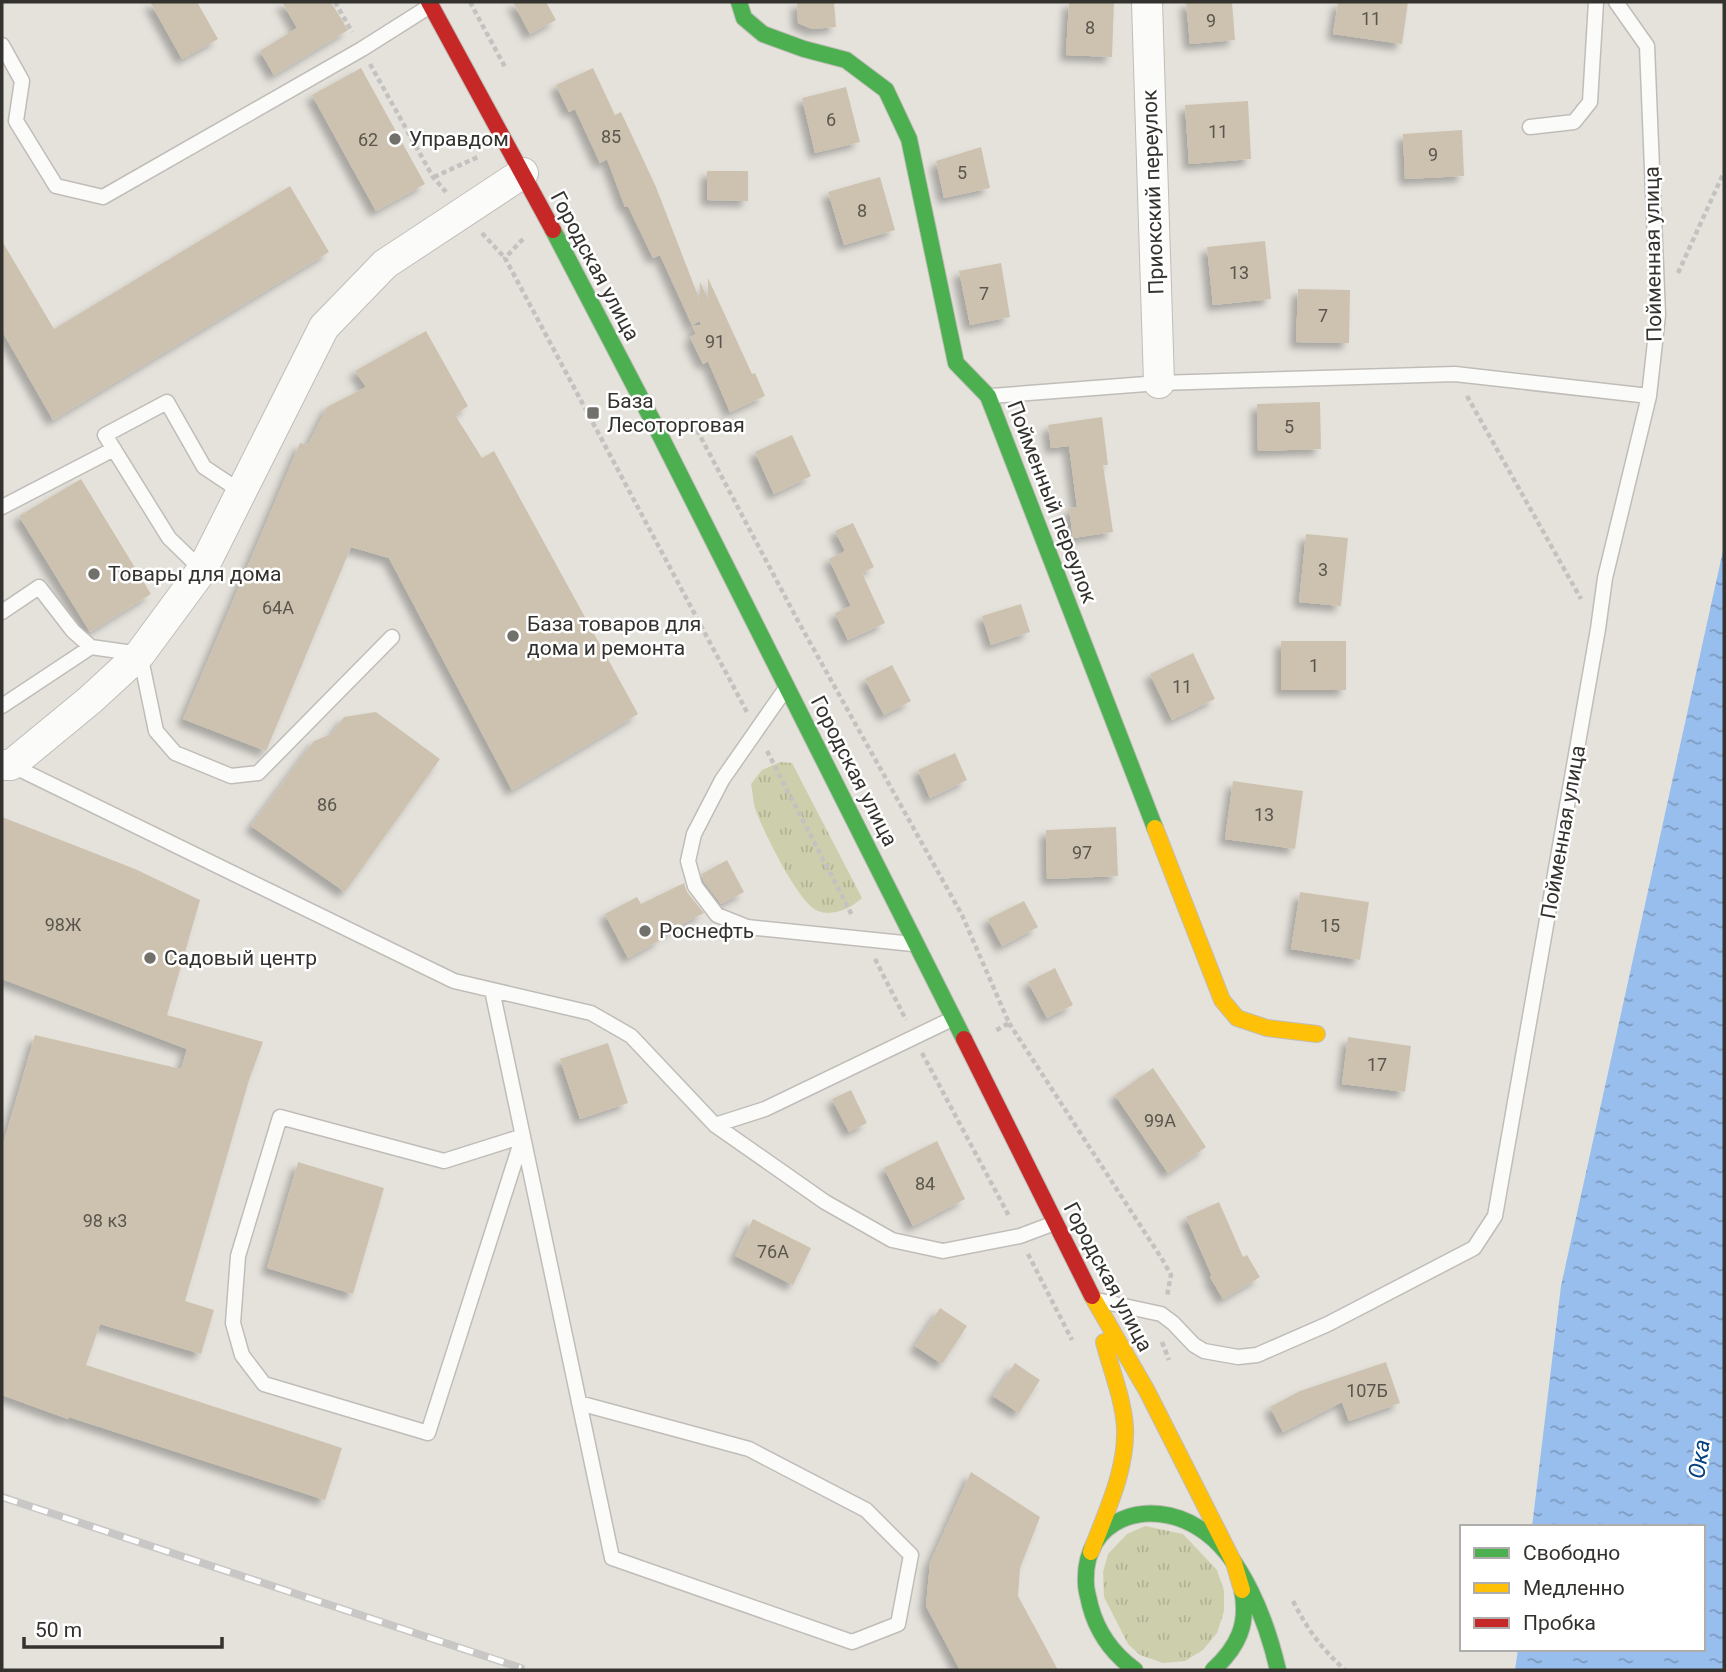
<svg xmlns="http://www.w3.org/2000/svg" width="1726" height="1672" viewBox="0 0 1726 1672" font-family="Roboto,sans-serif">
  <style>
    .grass { fill: url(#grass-tufts) }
    .water { fill: url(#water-ripples) }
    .building { fill: #cdc2af; filter: url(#shadow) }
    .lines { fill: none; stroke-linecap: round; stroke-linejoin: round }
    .lane-casing { stroke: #c0bdb8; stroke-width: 17 }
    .street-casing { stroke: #c0bdb8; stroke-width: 32 }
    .fast-casing { stroke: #c0bdb8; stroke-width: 18 }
    .slow-casing { stroke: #c0bdb8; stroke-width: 18 }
    .jam-casing { stroke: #c0bdb8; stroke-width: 18 }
    .path { stroke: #c4c2c0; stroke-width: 4.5; stroke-dasharray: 5 3.5; stroke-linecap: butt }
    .lane { stroke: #fbfbfa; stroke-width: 14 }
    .street { stroke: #fbfbfa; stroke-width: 30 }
    .fast { stroke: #4caf50; stroke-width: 16 }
    .slow { stroke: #ffc107; stroke-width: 16 }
    .jam { stroke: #c62828; stroke-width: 16 }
    .rail-casing { stroke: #c8c7c5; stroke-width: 8 }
    .rail { stroke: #fff; stroke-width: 5; stroke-dasharray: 16; stroke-linecap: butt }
    .poi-dot { fill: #72706b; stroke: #fff; stroke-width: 2.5 }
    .labels { text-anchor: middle; stroke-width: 5; stroke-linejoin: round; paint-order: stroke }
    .number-label { font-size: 18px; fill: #5a564e }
    .poi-label { font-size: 21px; fill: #34322e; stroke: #fff; text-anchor: start }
    .street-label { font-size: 21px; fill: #34322e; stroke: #fff }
    .water-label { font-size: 23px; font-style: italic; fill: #04417e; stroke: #fff }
  </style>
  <defs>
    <pattern id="grass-tufts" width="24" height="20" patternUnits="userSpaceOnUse" patternTransform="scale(1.75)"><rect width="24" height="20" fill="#cdcfac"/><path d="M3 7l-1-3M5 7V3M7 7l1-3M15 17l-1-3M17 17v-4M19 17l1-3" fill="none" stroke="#b1b294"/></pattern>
    <pattern id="water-ripples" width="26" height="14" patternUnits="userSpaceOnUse" patternTransform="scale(1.75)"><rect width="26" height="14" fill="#98beed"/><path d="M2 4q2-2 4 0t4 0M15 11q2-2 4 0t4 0" fill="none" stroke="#7d9bc0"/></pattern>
    <filter id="shadow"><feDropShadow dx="-6" dy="6" stdDeviation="3.5" flood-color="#0004"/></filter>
  </defs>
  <rect width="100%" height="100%" fill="#e5e2dc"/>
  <path class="grass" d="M780,762L792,763L862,898C852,908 832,917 818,911C798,903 764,832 756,811C753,803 753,793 751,784L762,770Z
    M1145,1526L1183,1534L1217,1570L1224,1591V1611L1217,1633L1203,1650L1185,1661L1163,1663L1140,1655L1128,1644L1104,1597L1103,1572L1108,1554L1127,1534Z"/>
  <path class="water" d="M1724,546V1670H1515L1518,1649H1703V1527H1532L1561,1286Z"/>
  <path class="building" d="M150,2H197L218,39L182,59Z
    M282,2H331L348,30L274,75L260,51L297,28Z
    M513,2H546L556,20L530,34Z
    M797,2H834L836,27L812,29L798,23Z
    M1069,2H1114L1112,57L1066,55Z
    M1186,2H1232L1235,40L1190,44Z
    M1338,2H1408L1402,44L1333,34Z
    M361,68L425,184L376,211L312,95Z
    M593,68L615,115L621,112L656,187L700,301V282L708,299V278L752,374L755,373L765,396L730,412L708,361L703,364L690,337L696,334L692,326L700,325V321L692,325L660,255L653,258L628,206L625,207L607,159L600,163L575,109L569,112L556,85Z
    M846,87L860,142L815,153L802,98Z
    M1248,101L1251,159L1189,164L1185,105Z
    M1462,130L1464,176L1405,179L1403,134Z
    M981,147L990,188L944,198L936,161Z
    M707,171H748V201L707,200Z
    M880,177L895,230L844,245L828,192Z
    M290,186L329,252L53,420L2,331V241L54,329Z
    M1265,241L1271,299L1213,305L1207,247Z
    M1001,263L1010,317L970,325L959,271Z
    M1298,289L1350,290L1349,343L1296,342Z
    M426,331L468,406L455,415L482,458L494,451L638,714L512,790L389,558L351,547L266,751L183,719L300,443L308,445L327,407L366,387L355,371Z
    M1320,402L1321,449L1258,451L1257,404Z
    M1102,417L1108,465H1103L1113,532L1073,538L1069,508L1077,507L1069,446L1051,448L1048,425Z
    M792,435L811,476L774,494L755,452Z
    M81,479L151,594L90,632L19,516Z
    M853,523L874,567L862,573L885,623L848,640L835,613L851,606L829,559L845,551L835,531Z
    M1306,534L1348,538L1341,606L1299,602Z
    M1021,604L1030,632L991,645L982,616Z
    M1281,641H1346V690H1281Z
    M1193,653L1215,699L1172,720L1150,674Z
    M892,665L911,701L884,715L865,679Z
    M376,712L440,759L345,892L251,826L314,741L332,734L344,717Z
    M955,753L967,780L930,798L918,770Z
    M1233,781L1303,791L1295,849L1225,839Z
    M2,817L135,869L200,900L167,1015L263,1042L249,1080L185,1301L214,1310L201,1354L100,1324L86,1365L342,1448L325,1500L69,1417L68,1419L2,1395V1148L35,1035L181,1069L187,1049L2,979Z
    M1116,827L1118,876L1047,879L1046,830Z
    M727,860L744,892L721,904L704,882L702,874Z
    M684,883L687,892L704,913L658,936L660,940L628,958L605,914L637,897L641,904Z
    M1300,892L1369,902L1360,960L1291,949Z
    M1024,901L1038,927L1002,946L988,919Z
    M1055,968L1073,1005L1047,1018L1028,982Z
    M1348,1037L1411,1046L1405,1092L1342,1084Z
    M608,1043L628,1103L580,1119L560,1059Z
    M1153,1068L1206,1147L1168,1173L1115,1095Z
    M851,1090L867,1123L849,1132L832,1099Z
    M937,1141L965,1199L913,1226L884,1168Z
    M298,1162L384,1188L353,1294L267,1268Z
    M1219,1202L1243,1257L1247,1255L1260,1277L1223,1299L1210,1277L1212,1276L1186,1217Z
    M753,1219L811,1248L793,1285L735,1256Z
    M940,1308L967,1326L942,1364L915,1346Z
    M1386,1362L1400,1403L1349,1421L1342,1402L1283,1432L1270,1407L1300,1391Z
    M1015,1363L1040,1380L1019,1413L993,1396Z
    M971,1472L1040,1517L1020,1568L1018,1596L1058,1670H960L926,1606L930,1563Z"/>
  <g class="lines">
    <defs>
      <path id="lane" d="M2,45L22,81L16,121L56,186L103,197L362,49L430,6
        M1530,127L1574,122L1590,102L1596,2
        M991,396L1159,383L1455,374L1649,396
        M2,507L114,449
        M202,570L169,538L105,435L167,402L204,467L240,491
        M2,612L39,587L73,631L91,647L140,654L156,731L175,753L231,776L258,773L392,637
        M784,691L722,780L694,834L688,861L695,886L717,915L747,927L913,944
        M2,706L91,647
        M11,765L454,981L591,1013L631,1036L715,1125L765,1109L952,1019
        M492,990C532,1179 572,1369 612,1558L852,1642L898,1624L911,1555L866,1510L749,1449L579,1403
        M280,1117L444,1161L523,1136L428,1433L264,1384L242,1355L233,1323L238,1256Z
        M715,1125L825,1202L892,1240L943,1251L1020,1236L1052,1224
        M1101,1301L1161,1314L1173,1323L1194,1345L1204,1351L1238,1357L1257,1355L1328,1324L1474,1248L1495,1216L1598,629L1605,578L1649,396L1658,315L1647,46L1616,2"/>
      <path id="street" d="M1147,2L1159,383
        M2,765H11L90,700L140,654L202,570L324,327L385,264L523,173"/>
      <path id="fast" d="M739,2L744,18L763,34L804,49L846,60L886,90L909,139L956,363L988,396L1155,828
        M553,230L660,435L964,1039
        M1135,1670C1113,1654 1097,1632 1090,1605C1089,1599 1086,1591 1086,1584C1082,1518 1149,1496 1199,1528C1243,1555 1267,1623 1278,1670
        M1213,1670C1238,1647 1249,1624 1242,1590"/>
      <path id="slow" d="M1155,828L1222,1000L1237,1018L1267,1028L1317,1034
        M1092,1296L1147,1391L1234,1563L1242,1590
        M1091,1552C1106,1512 1127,1470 1125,1427C1123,1398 1111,1370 1104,1342"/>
      <path id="jam" d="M429,2L553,230
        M964,1039L1092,1296"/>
    </defs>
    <use href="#lane" class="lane-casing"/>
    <use href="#street" class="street-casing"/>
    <use href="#fast" class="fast-casing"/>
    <use href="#slow" class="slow-casing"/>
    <use href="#jam" class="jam-casing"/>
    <path class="path" d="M335,2L352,32
      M470,2L506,69
      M370,64L433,177L446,192
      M434,177L480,156
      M482,233L505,258
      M523,239L505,258L747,712
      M1678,273L1724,172
      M1467,396L1581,599
      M697,430L798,621L962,915L1009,1023L995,1031
      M767,751L853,917
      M875,959L906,1020
      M1009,1023L1162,1259L1171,1275L1167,1296
      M922,1053L1010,1218
      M1028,1254L1072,1340
      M1162,1342L1169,1360
      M1293,1601C1307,1629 1322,1649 1345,1670"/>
    <use href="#lane" class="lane"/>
    <use href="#street" class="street"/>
    <use href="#fast" class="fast"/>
    <use href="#slow" class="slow"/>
    <use href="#jam" class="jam"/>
    <defs>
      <path id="rail" d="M2,1497L521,1668"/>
    </defs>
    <use href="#rail" class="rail-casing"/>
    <use href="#rail" class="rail"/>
  </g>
  <g class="poi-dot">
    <circle cx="395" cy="139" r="7"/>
    <rect x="586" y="406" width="14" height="14" rx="3.5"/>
    <circle cx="94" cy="574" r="7"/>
    <circle cx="513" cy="636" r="7"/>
    <circle cx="645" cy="931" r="7"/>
    <circle cx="150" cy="958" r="7"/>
  </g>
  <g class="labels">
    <g class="number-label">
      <text x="1371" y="25">11</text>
      <text x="1211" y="27">9</text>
      <text x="1090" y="34">8</text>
      <text x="831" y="126">6</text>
      <text x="1218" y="138">11</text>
      <text x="611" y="143">85</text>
      <text x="368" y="146">62</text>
      <text x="1433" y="161">9</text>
      <text x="962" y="179">5</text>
      <text x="862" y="217">8</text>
      <text x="1239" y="279">13</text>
      <text x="984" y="300">7</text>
      <text x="1323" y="322">7</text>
      <text x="715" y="348">91</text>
      <text x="1289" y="433">5</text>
      <text x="1323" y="576">3</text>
      <text x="278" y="614">64А</text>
      <text x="1314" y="672">1</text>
      <text x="1182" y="693">11</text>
      <text x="327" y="811">86</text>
      <text x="1264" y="821">13</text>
      <text x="1082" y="859">97</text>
      <text x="63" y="931">98Ж</text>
      <text x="1330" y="932">15</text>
      <text x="1377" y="1071">17</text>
      <text x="1160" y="1127">99А</text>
      <text x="925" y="1190">84</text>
      <text x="105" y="1227">98 к3</text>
      <text x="773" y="1258">76А</text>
      <text x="1367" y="1397">107Б</text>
    </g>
    <g class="poi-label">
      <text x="409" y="146">Управдом</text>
      <text x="607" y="408">База<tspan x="607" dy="24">Лесоторговая</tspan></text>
      <text x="108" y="581">Товары для дома</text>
      <text x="527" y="631">База товаров для<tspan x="527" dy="24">дома и ремонта</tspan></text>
      <text x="659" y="938">Роснефть</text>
      <text x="164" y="965">Садовый центр</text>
    </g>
    <g class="street-label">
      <text transform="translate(1153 192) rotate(-92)" y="7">Приокский переулок</text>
      <text transform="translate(1653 254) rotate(-91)" y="7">Пойменная улица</text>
      <text transform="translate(595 266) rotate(62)" y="7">Городская улица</text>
      <text transform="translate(1052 502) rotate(69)" y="7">Пойменный переулок</text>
      <text transform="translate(854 771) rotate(63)" y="7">Городская улица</text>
      <text transform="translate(1563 832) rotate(-80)" y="7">Пойменная улица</text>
      <text transform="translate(1108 1277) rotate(62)" y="7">Городская улица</text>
    </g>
    <g class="water-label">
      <text transform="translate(1699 1459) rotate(-81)" y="8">Ока</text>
    </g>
  </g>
  <rect width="1726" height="1672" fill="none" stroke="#34322e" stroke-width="7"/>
  <rect x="1460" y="1525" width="245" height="126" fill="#ffffff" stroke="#aeadab" stroke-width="2"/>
  <rect x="1474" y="1548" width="35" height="10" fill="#4caf50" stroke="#aeadab" stroke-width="2"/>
  <text x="1523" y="1560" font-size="21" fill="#34322e">Свободно</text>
  <rect x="1474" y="1583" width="35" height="10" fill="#ffc107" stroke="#aeadab" stroke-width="2"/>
  <text x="1523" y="1595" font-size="21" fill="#34322e">Медленно</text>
  <rect x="1474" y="1618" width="35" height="10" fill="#c62828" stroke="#aeadab" stroke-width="2"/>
  <text x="1523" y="1630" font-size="21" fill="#34322e">Пробка</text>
  <path d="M24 1637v10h198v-10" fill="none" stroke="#34322e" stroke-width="3.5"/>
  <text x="35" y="1637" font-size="21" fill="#34322e" stroke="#ffffff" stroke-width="5" paint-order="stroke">50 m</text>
</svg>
